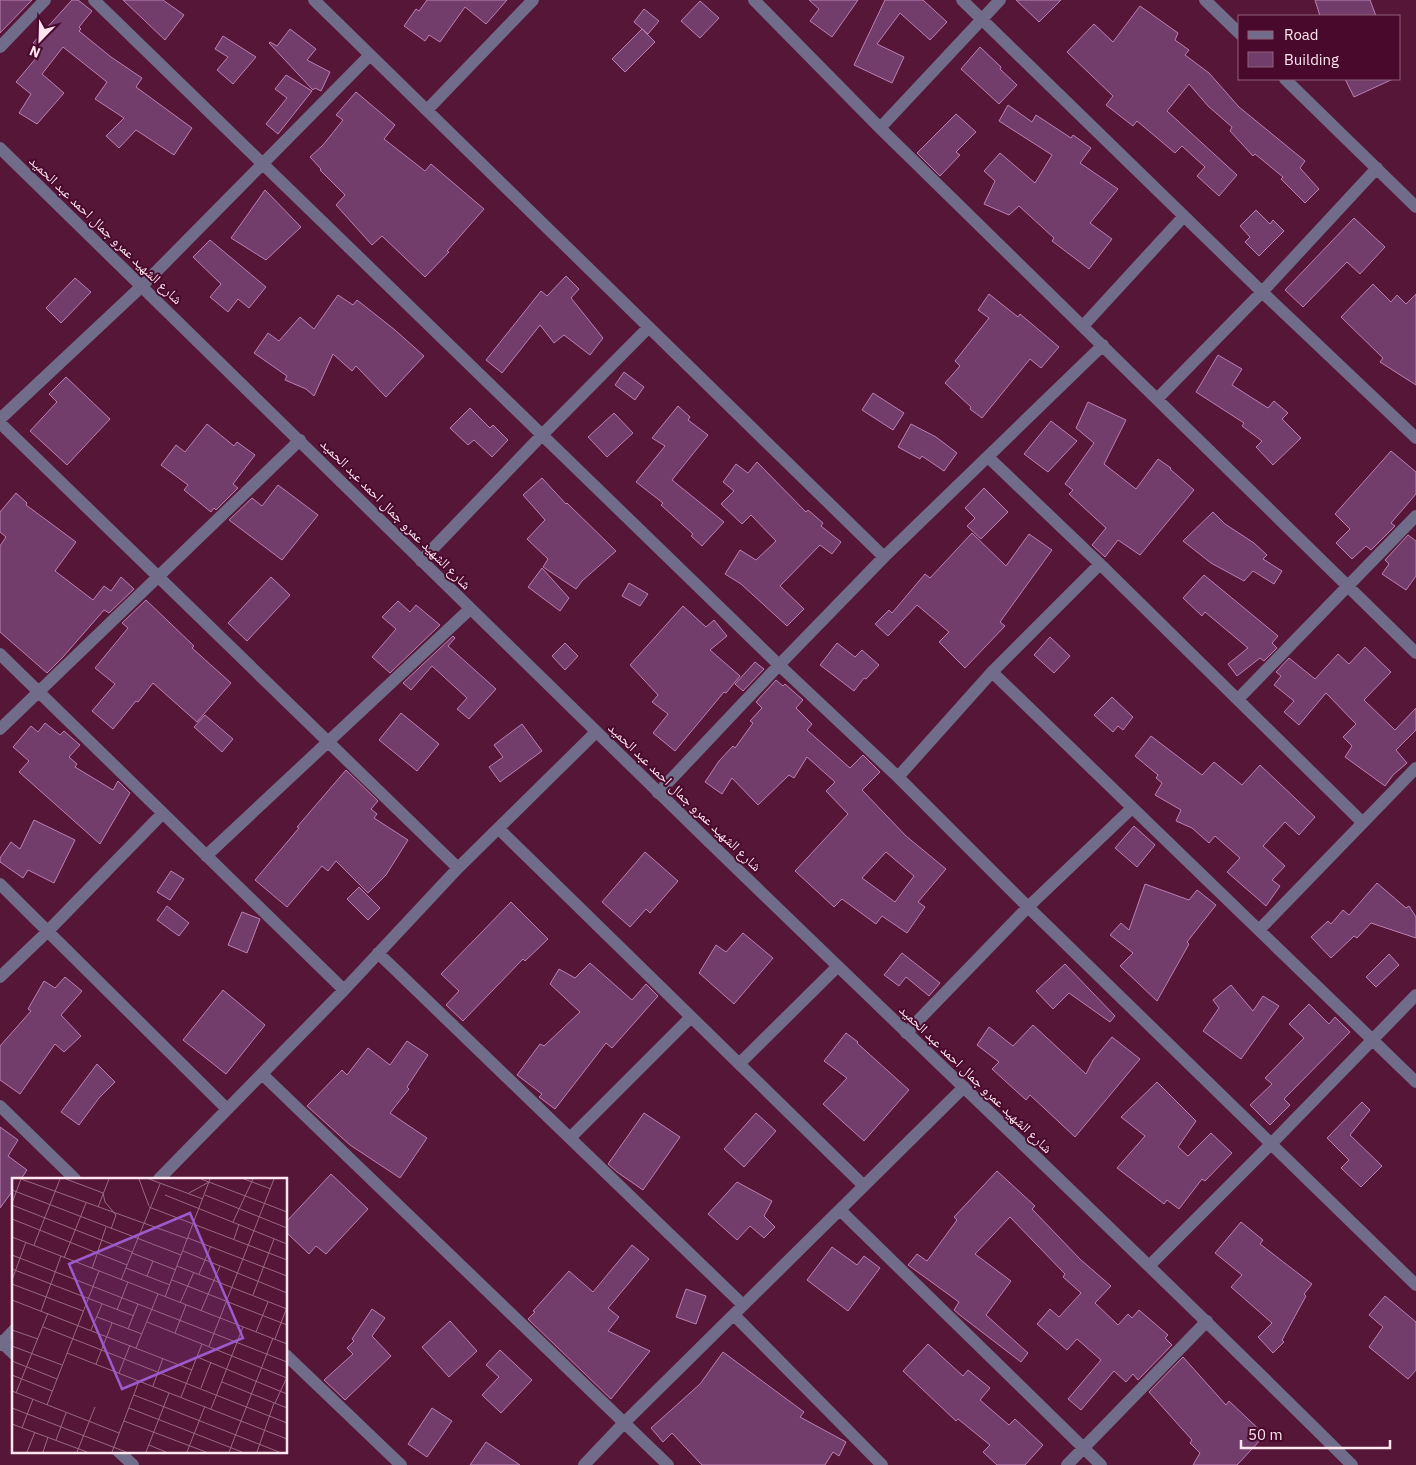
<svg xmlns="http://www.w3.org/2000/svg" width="1416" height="1465" viewBox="0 0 1416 1465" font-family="'IBM Plex Sans','Noto Naskh Arabic',sans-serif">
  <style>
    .building { fill: #723c6b; stroke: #bc81b4; fill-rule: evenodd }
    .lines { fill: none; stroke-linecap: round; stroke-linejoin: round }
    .minor { stroke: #706c89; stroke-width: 12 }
    .tertiary { stroke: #706c89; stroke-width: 12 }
    .labels { text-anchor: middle; stroke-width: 4; stroke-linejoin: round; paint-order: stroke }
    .street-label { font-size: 14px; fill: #fee5ef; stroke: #49092d }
    .inset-road { fill: none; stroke: #996981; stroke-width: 1 }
    .view { fill: #9c5acb; fill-opacity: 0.15; stroke: #9c5acb; stroke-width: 2.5 }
    .inset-edge { fill: none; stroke: #fee5ef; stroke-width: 2.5 }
  </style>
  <rect width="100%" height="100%" fill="#551637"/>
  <path class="building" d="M0,0H32L0,33Z
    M72,0H78L92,11L79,27L81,29L79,31L111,57L142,78L136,87L192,128L174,155L136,130L119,148L106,136L124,118L95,99L107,82L63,47L42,74L64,93L37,124L19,113L31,94L16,82L42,51L33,43Z
    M123,0H163L184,15L165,40Z
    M427,0H507L486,24L465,7L440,42L429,35L425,41L404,26L416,9L419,11Z
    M809,0H858L832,37L810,21L819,9Z
    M885,0H923L947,22L930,40L900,13L877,44L904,57L892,83L854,65Z
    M1016,0H1061L1039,22Z
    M1315,0H1370L1376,16H1320Z
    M700,1L719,18L700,38L681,21Z
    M1140,6L1178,33L1175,40L1189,50L1185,55L1209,73L1239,107L1305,161L1300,168L1319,189L1305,203L1281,179L1283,177L1255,154L1253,156L1230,131L1232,127L1208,106L1189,84L1167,111L1237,175L1219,196L1197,176L1205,167L1182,146L1175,153L1137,121L1133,126L1106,105L1113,96L1067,52L1094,24L1113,42Z
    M644,9L659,21L648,34L634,22Z
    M290,29L316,49L307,60L330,72L321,91L315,88L313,90L269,43L270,42L277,46Z
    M642,29L655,42L625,72L612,59Z
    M223,36L256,57L233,84L217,70L228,57L215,49Z
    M980,47L1001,67L1000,69L1017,85L999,104L961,69Z
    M286,75L312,91L278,134L266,124L287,98L275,89Z
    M1345,79H1393L1354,97Z
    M356,92L395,125L384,139L425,171L431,164L484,209L447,251L449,252L425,277L382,236L372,245L336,205L345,195L320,170L321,169L310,157L323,145L343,120L336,115Z
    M1008,105L1032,122L1036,115L1071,138L1073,135L1091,148L1080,163L1118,189L1090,223L1112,239L1089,269L1052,241L1054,238L1019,206L1009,215L984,204L995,181L984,171L1000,153L1035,183L1052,155L999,121Z
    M956,114L976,132L956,152L960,155L940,176L917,153Z
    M265,190L301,227L266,260L231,238Z
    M1256,210L1270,224L1273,220L1284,231L1259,256L1245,242L1250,237L1240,226Z
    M1354,218L1385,247L1360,274L1347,262L1303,307L1285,290Z
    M210,240L266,287L249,308L238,299L228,312L210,297L221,284L193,257Z
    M566,276L579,289L571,298L603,338L590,355L564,335L554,343L540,325L502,373L486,360L541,291L547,296Z
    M75,278L91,292L61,323L46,308Z
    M1373,284L1391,302L1397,295L1406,304L1416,294V385L1380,362L1383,358L1341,317Z
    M989,294L1018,317L1020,314L1059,347L1041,368L1030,359L982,418L970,409L971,407L945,383L960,366L955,361L989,318L978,310Z
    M338,295L353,305L357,300L395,330L424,356L386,397L356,366L352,371L333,354L314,396L306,389L285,380L287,376L254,353L268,333L279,341L300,317L314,329Z
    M1218,355L1242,369L1232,385L1268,408L1274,401L1288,413L1282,419L1301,438L1273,465L1256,447L1262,441L1242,426L1244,423L1196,392Z
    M624,372L644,387L635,400L615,385Z
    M66,377L110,419L67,465L30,431L57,402L49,394Z
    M873,393L904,413L893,430L862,410Z
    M1088,402L1126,420L1104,464L1136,489L1158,459L1171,468L1170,469L1194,490L1140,555L1118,540L1105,557L1092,545L1106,528L1069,494L1073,490L1065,484L1094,443L1076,428Z
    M678,406L690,417L688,420L708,435L672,480L724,522L702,546L691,536L693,534L661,505L663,503L636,482L665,446L652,438Z
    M470,408L490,428L493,425L508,440L492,457L474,440L468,445L450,428Z
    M614,413L633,433L607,457L588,437Z
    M1051,421L1077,441L1048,472L1024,454Z
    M207,424L234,446L237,442L255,455L233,484L238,488L216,510L214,508L211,512L184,490L188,485L161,465L176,445L185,452Z
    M911,424L936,437L957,453L944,471L922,456L920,459L898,447Z
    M1391,451L1416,472V494L1391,523L1395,526L1371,550L1366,546L1352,559L1336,543L1350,529L1335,514Z
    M757,462L806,512L808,510L823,523L821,526L841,542L832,554L820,545L780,586L804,609L787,626L741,584L725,574L740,550L756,560L776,541L751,515L742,524L721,504L734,491L723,482L736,464L748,473Z
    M542,478L566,504L567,503L616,551L582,581L576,589L543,567L548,559L527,539L545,520L523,495Z
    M278,485L318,515L282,560L229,520L252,498L262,506Z
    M984,488L1008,512L981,539L967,526L975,518L965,508Z
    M16,493L27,503L26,505L76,542L55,571L93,600L104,586L111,591L121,577L134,589L109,613L104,610L63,657L47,673L0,632V546L6,537L0,532V512Z
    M1213,512L1225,524L1254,543L1267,555L1263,559L1282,571L1274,584L1253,571L1244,581L1211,563L1183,541Z
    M972,533L1006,566L1029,534L1052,550L1000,622L1005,626L965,668L939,642L949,632L917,605L888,636L875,624L889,610L892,613L925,574L930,578Z
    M1408,535L1416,541V576L1406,590L1382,574L1389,564L1385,560Z
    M542,568L569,598L560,611L528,587Z
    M1204,575L1278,636L1272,643L1277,648L1264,661L1260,658L1237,676L1228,664L1248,648L1205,612L1202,616L1183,598Z
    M271,577L290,595L247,641L228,623Z
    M629,583L648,594L640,606L622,596Z
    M146,600L194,646L192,648L231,683L197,722L153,683L138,702L136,701L113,729L92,711L115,684L95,668L128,628L122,623Z
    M398,601L410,612L416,605L440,625L390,673L372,657L396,629L382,617Z
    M683,606L706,627L714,620L727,636L710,650L740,676L726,693L724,692L675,751L653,733L668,714L652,702L658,695L630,665Z
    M453,636L455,638L448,646L496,689L469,719L457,709L467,698L432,666L411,690L403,683Z
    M1050,637L1070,656L1054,673L1034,655Z
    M565,643L578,656L565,670L552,656Z
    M837,643L855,657L862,650L879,665L866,679L864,678L854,691L820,665Z
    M1365,647L1391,672L1364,700L1395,730L1416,708V730L1396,750L1407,763L1393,775L1385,786L1345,757L1352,746L1343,737L1356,724L1326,693L1299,725L1284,712L1294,701L1274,685L1281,676L1276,672L1289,658L1315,679L1338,654L1349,664Z
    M755,662L764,669L743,691L735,684Z
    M776,680L783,686L785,684L803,700L796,708L812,724L807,730L850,768L863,755L880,772L862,790L906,836L946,869L918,902L925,907L907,933L882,916L876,924L842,899L834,907L795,871L848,814L826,791L835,782L807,757L794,778L789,775L758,805L732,778L722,794L705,782L719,761L733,746L735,748L753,723L750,721L762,708L756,702ZM886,852L914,876L895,902L862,878Z
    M1112,697L1133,717L1123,730L1118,726L1113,732L1094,715Z
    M401,713L439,744L417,771L379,740Z
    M205,715L233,739L222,752L194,727Z
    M45,723L60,735L64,731L80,745L69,757L77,764L75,767L113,790L118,781L130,793L100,844L19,772L29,761L13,747L31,726L38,732Z
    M522,724L542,751L500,782L489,767L503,757L494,745Z
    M1151,736L1202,775L1214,762L1242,785L1260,765L1315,817L1299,835L1285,822L1263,846L1285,866L1272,880L1280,886L1266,906L1227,872L1240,858L1215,836L1209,843L1192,828L1176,821L1181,810L1155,795L1162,783L1156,778L1158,775L1135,756Z
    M346,770L378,801L371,809L377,814L374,818L408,840L386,875L368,893L336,861L328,871L322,866L287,907L255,880L299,828L297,827Z
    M34,820L75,840L54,883L28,870L23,878L0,862V858L11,842L20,849Z
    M1134,826L1155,845L1137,867L1115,848Z
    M645,852L678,881L650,913L646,909L630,927L602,902Z
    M171,871L184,879L170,900L157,892Z
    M1377,883L1406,908L1409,906L1416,917V938L1371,923L1357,938L1354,936L1331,958L1311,937L1328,921L1331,924L1343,910L1349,915Z
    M1145,884L1189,900L1197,890L1216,905L1187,942L1189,944L1157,1001L1120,966L1133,953L1110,935L1121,923L1129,930Z
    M359,887L380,908L368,920L347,899Z
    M511,902L548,939L525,961L523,959L463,1021L446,1005L459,991L441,974Z
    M167,906L189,923L179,936L157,920Z
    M242,912L260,919L247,953L228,945Z
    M743,933L773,958L734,1004L699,973L716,945L726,952Z
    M902,953L940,983L929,996L906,977L899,986L884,975Z
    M1389,954L1399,965L1376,987L1366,977Z
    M590,963L632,1000L646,984L658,996L612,1048L606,1043L555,1109L539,1097L542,1094L517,1075L540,1044L544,1046L580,1012L550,984L559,969L575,978Z
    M1065,964L1115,1016L1110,1022L1069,993L1053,1009L1036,991Z
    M65,977L82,991L61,1015L81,1036L64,1052L55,1044L20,1094L0,1080V1046L31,1011L28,1009L44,981L55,988Z
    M1231,985L1253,1011L1263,996L1279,1006L1241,1059L1203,1031L1219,1008L1213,1000Z
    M223,990L265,1025L226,1074L183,1040Z
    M1309,1004L1329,1024L1335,1017L1350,1032L1284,1099L1290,1105L1270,1125L1250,1105L1272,1084L1265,1078L1304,1038L1289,1024Z
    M1033,1025L1086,1074L1093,1060L1112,1037L1140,1059L1075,1137L1030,1095L1026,1100L992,1069L999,1062L977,1045L989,1027L1013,1046Z
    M846,1033L858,1042L857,1043L909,1090L864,1141L823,1104L847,1078L824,1061Z
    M407,1041L428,1055L407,1087L409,1089L390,1113L427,1138L400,1178L350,1145L307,1106L342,1070L347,1075L368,1048L390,1065Z
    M97,1064L115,1082L99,1098L79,1125L61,1112Z
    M1157,1082L1196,1121L1178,1147L1188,1156L1211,1133L1232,1153L1205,1181L1202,1179L1179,1209L1167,1200L1164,1204L1117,1168L1145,1136L1121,1117Z
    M1362,1102L1370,1110L1350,1135L1382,1166L1361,1187L1341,1168L1349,1160L1327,1138Z
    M644,1113L680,1137L643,1190L617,1172L608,1164Z
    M756,1113L776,1131L744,1167L724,1149Z
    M0,1127L18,1140L8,1156L27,1170L21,1179H14V1189L0,1208Z
    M997,1171L1035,1206L1032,1209L1080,1259L1111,1286L1095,1303L1118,1325L1128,1314L1132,1318L1139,1310L1168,1335L1165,1338L1172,1345L1138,1380L1133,1374L1126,1382L1114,1371L1081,1410L1068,1399L1101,1360L1077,1339L1067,1350L1037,1324L1050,1309L1059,1317L1081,1293L1063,1277L1065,1274L1010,1217L975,1254L1011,1281L986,1315L1028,1353L1021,1362L961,1316L954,1310L959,1302L908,1265L917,1254L927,1261L957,1220L954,1217Z
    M331,1174L368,1209L326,1254L316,1246L309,1254L286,1232V1222Z
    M737,1182L772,1201L764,1216L775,1227L764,1238L750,1226L737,1240L708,1214Z
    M1241,1222L1263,1240L1260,1244L1312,1284L1304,1294L1306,1296L1282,1340L1284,1342L1273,1353L1258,1337L1272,1323L1231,1287L1242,1275L1215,1253Z
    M632,1245L649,1259L608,1308L619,1317L608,1331L650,1351L611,1399L528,1319L535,1312L533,1311L569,1271L593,1292Z
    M832,1247L857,1265L864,1256L880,1268L848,1311L807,1280Z
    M686,1289L706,1296L696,1324L676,1317Z
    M1385,1296L1416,1322V1370L1408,1379L1369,1347L1383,1327L1369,1315Z
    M372,1309L385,1318L372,1336L391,1356L345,1400L324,1380L353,1354L347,1348L354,1341L352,1339Z
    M450,1321L477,1351L449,1377L422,1347Z
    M928,1344L963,1376L968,1370L990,1388L980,1400L1009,1425L1015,1419L1043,1445L1025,1465H997L983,1452L990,1445L958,1419L956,1421L903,1371Z
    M500,1350L532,1380L501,1413L482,1395L499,1377L486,1365Z
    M723,1352L804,1412L800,1417L846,1442L839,1456L833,1452L825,1465H702L672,1433L663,1442L651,1428L700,1384Z
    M1183,1357L1226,1405L1229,1401L1265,1435L1237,1465H1193L1200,1453L1190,1443L1192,1440L1149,1392Z
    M432,1408L452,1421L427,1457L408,1444Z
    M486,1442L520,1465H470Z"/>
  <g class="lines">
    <path class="minor" d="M94,0L779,665L898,777L1028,907L1416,1285
      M314,0L884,557
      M754,0L880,128L1416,653
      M962,0L1262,292L1416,438
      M1205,0L1240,34
      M0,47L45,0
      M1285,79L1416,207
      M427,110L533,0
      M880,128L1000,0
      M1083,326L1184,216
      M1157,399L1262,292L1377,168
      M0,419L142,286L370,55
      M0,423L458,868
      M988,457L1100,564L1362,822
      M421,561L542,435L649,327
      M0,654L344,990
      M992,672L1416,1082
      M1238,699L1416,516
      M0,729L300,440
      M898,777L992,672L1100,564
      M658,793L779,665L884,557L1103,345
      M499,829L864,1186
      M206,856L470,609
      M0,884L227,1109
      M1259,930L1416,768
      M378,953L743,1305
      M0,977L47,932L162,814
      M906,1033L1028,907L1132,808
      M739,1064L837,967
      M262,1074L668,1465
      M0,1106L75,1179
      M570,1138L691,1017
      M159,1179L344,990L458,868L596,732
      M840,1210L1101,1465
      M1150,1265L1271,1144L1416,995
      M734,1315L882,1465
      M0,1341L14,1354
      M0,1345L14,1330
      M286,1355L401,1465
      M118,1451L133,1465
      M584,1465L623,1424L964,1087
      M1067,1465L1207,1321"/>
    <path class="tertiary" d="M0,148C234,375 464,604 698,831C916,1043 1137,1251 1352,1465"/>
  </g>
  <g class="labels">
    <g class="street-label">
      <text transform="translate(106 230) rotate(44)" y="5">شارع الشهيد عمرو جمال احمد عبد الحميد</text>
      <text transform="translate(396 514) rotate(45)" y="5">شارع الشهيد عمرو جمال احمد عبد الحميد</text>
      <text transform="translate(685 797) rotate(44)" y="5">شارع الشهيد عمرو جمال احمد عبد الحميد</text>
      <text transform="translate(976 1079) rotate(44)" y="5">شارع الشهيد عمرو جمال احمد عبد الحميد</text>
    </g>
  </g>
  <g transform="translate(12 1178)">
    <rect width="275" height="275" fill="#551637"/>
    <path class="inset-road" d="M9,1L176,61M54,1L91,15M127,1L137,28M137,1L191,21M189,1L275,34M232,1L259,11M0,12L169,77M91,15L93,24L104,37L99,51M177,15L197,4M153,17L275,66M193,17L275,50M0,25L9,1M0,27L120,74M86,29L97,1M137,29L275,82M0,41L115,87M221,44L241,1M0,59L275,166M176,60L275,98M222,61L227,46M22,67L48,1M171,73L275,115M120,75L164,92M0,77L275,184M52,80L74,25M165,88L275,131M114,90L158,107M0,91L122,138M80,91L94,49M187,96L199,68M135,98L141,83M0,102L14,64M109,102L148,6M160,102L275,147M0,106L71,133M241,117L262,61M153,119L198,1M0,122L180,192M168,125L182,94M105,132L116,104M29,133L49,78M189,133L208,88M85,139L130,156M135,144L275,200M31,149L275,245M116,151L126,126M0,152L26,161M79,152L90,126M244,154L256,124M163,155L174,127M263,161L275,129M0,168L50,187M197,168L262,1M124,170L146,116M55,175L275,261M185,179L275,216M0,183L45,201M84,186L100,145M107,195L118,167M0,197L40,213M210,204L275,230M141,208L151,180M189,210L199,184M0,213L107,255M4,215L36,135M122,217L267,274M169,219L190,166M263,225L275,199M35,227L87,93M0,230L114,274M117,230L230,274M199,231L231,149M112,243L194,274M0,246L75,274M10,250L21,221M44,262L54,235M137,267L154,274M15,274L23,254M31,274L36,259M65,274L83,229M100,274L127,203M134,274L157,215M175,274L193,228M217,274L261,160M245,274L262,225"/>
    <path class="view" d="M178,35L231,160L110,211L57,86Z"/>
    <rect width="275" height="275" class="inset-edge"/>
  </g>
  <rect x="1238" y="15" width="162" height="65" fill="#49092d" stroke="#91617b"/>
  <rect x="1248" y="31" width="25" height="8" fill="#706c89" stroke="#91617b"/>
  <text x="1284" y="40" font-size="15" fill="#fee5ef">Road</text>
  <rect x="1248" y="52" width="25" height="15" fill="#723c6b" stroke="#91617b"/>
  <text x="1284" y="65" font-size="15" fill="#fee5ef">Building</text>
  <g transform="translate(40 40) rotate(203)" stroke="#49092d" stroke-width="4" paint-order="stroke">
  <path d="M0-4L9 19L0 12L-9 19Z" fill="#fee5ef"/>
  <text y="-8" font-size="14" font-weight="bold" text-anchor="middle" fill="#fee5ef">N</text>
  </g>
  <path d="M1241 1440v8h149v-8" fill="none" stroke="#fee5ef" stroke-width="2.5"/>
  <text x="1248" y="1440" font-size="15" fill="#fee5ef" stroke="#49092d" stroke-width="4" paint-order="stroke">50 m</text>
</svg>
